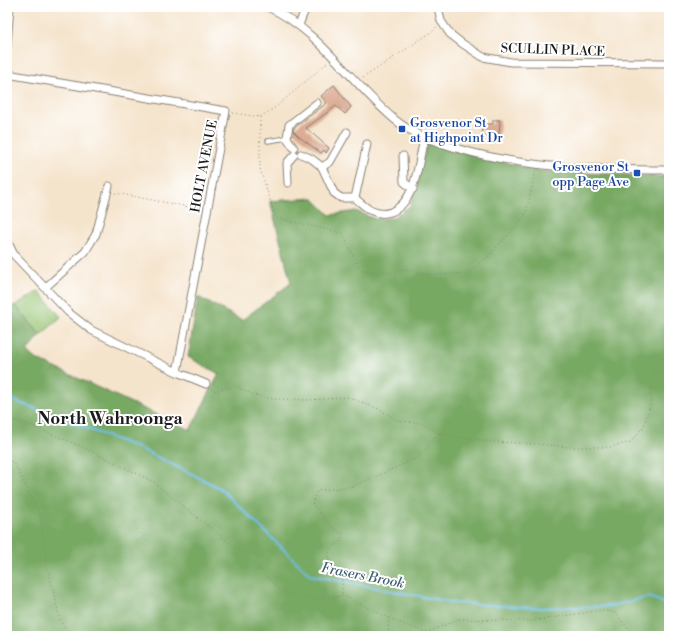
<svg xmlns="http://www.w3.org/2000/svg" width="676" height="643" viewBox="0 0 676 643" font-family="'Libre Bodoni',serif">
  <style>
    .green { fill: #96c372; stroke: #597047 }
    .forest { fill: #78a964; stroke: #4a6240 }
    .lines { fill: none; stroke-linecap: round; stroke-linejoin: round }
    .stream { stroke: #6fc0eb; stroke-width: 2 }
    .building { fill: #dcac94 }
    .lane-casing { stroke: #888074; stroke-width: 5.5 }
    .street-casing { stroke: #888074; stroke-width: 9 }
    .path { stroke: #888074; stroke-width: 1; stroke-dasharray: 1 3; stroke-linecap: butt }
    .lane { stroke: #fff; stroke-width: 3.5 }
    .street { stroke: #fff; stroke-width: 7 }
    .transit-dot { fill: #1a4fb4; stroke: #fff; stroke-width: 1.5 }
    .labels { text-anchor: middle; stroke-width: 4; stroke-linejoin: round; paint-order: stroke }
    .street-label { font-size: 13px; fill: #1c1c1c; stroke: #fff }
    .transit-label { font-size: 13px; fill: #164399; stroke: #fff; text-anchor: start }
    .water-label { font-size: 14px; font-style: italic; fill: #3d5e6f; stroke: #fff }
    .district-label { font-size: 17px; font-weight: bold; fill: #1c1c1c; stroke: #fff }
  </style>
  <rect width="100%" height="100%" fill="#fff"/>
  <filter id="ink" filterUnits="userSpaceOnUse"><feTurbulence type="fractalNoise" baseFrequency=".025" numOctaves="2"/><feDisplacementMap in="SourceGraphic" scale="8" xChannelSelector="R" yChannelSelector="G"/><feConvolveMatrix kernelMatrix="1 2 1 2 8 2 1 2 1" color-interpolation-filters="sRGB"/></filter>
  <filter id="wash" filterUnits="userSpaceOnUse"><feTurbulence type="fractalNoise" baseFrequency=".012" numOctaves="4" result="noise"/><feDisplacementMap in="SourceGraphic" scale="16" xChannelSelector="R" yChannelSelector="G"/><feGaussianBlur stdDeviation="0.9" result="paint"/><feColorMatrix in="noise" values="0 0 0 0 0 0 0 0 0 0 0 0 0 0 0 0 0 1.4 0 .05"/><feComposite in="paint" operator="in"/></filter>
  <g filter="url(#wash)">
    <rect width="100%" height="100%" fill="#f5e4cc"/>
    <path class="green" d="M39,291L61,317L27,347L7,310Z"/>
    <path class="forest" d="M427,143L541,171L669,177V636H7V307L16,306L41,335L27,351L34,358L190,430L219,374L188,357L198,297L242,320L291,283L270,201L313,198L330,215L356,211L375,219L392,218L410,206Z"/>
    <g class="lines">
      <path class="stream" d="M7,398L141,449L220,488L310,575L455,603L541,608L610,606L649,597L669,605"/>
    </g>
    <g id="blocks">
      <path class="building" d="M334,85L351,107L345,114L336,106L306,128L329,148L326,153L324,150L321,153L298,136L293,131L294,128L327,103L321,96Z
        M493,120H500L499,135H482L483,124H493Z"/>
    </g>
  </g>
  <g filter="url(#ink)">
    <use href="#blocks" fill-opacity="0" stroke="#888074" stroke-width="1"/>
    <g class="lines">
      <defs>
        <path id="lane" d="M268,141L287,138"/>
        <path id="street" d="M268,7C320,31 351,83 394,119C413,135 436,142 459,149C529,169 597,170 669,170
          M438,7L441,21L450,34L463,44L483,57L511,62L669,63
          M299,25L306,7
          M7,45L10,7
          M7,74L226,111L177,372
          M294,148L287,138L289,125L317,103
          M301,154L312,159L322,167L334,193L341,198H355C366,208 376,217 391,212C417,201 418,162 424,138
          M403,156L404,182L413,189
          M322,167L330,162L347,132
          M288,183L287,163L294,155
          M355,198L367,144
          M7,240L14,255L68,312L91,330L177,372L206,384
          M46,287L85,252L96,234L109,186"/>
      </defs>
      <use href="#lane" class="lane-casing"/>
      <use href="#street" class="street-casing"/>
      <path class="path" d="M363,78L433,31L437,26
        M233,113L260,117L276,107L328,62
        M260,117V169L276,218L343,233L360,270L393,273L405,269L434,275L467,273L486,259L525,216L536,171
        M115,193L200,209
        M211,389L213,391L235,386L254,395L274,399L309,400L348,397L379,409L399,421L422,423L439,433L460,437L495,442L539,444L568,447H610L631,442L644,426L651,402V385L655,373L669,368
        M7,420L22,422L83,447L152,481L258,566C266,575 275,588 287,593C303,599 327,601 342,595C342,591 343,585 342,581C338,567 325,568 330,549L340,542L343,534L333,528L312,504L317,491L354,486L417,458L439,433
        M7,460L12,462L17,468L40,515L47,564L60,620L66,630
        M342,595L389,618L388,636
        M389,618L426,633L459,619L531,621L603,610L616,613L634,636"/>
      <use href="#lane" class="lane"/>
      <use href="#street" class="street"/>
    </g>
  </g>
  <g class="transit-dot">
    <rect x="398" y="125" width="8" height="8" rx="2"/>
    <rect x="633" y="169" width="8" height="8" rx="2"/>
  </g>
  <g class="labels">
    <g class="street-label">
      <text transform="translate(553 49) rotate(2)" y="5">SCULLIN PLACE</text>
      <text transform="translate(203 166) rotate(-79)" y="5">HOLT AVENUE</text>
    </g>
    <g class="transit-label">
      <text x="410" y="127">Grosvenor St<tspan x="410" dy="15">at Highpoint Dr</tspan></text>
      <text x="629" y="171" text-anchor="end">Grosvenor St<tspan x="629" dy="15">opp Page Ave</tspan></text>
    </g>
    <g class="water-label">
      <text transform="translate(363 575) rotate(11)" y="5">Frasers Brook</text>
    </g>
    <g class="district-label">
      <text x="110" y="424">North Wahroonga</text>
    </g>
  </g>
  <rect width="676" height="643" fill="none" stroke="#fff" stroke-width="24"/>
</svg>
